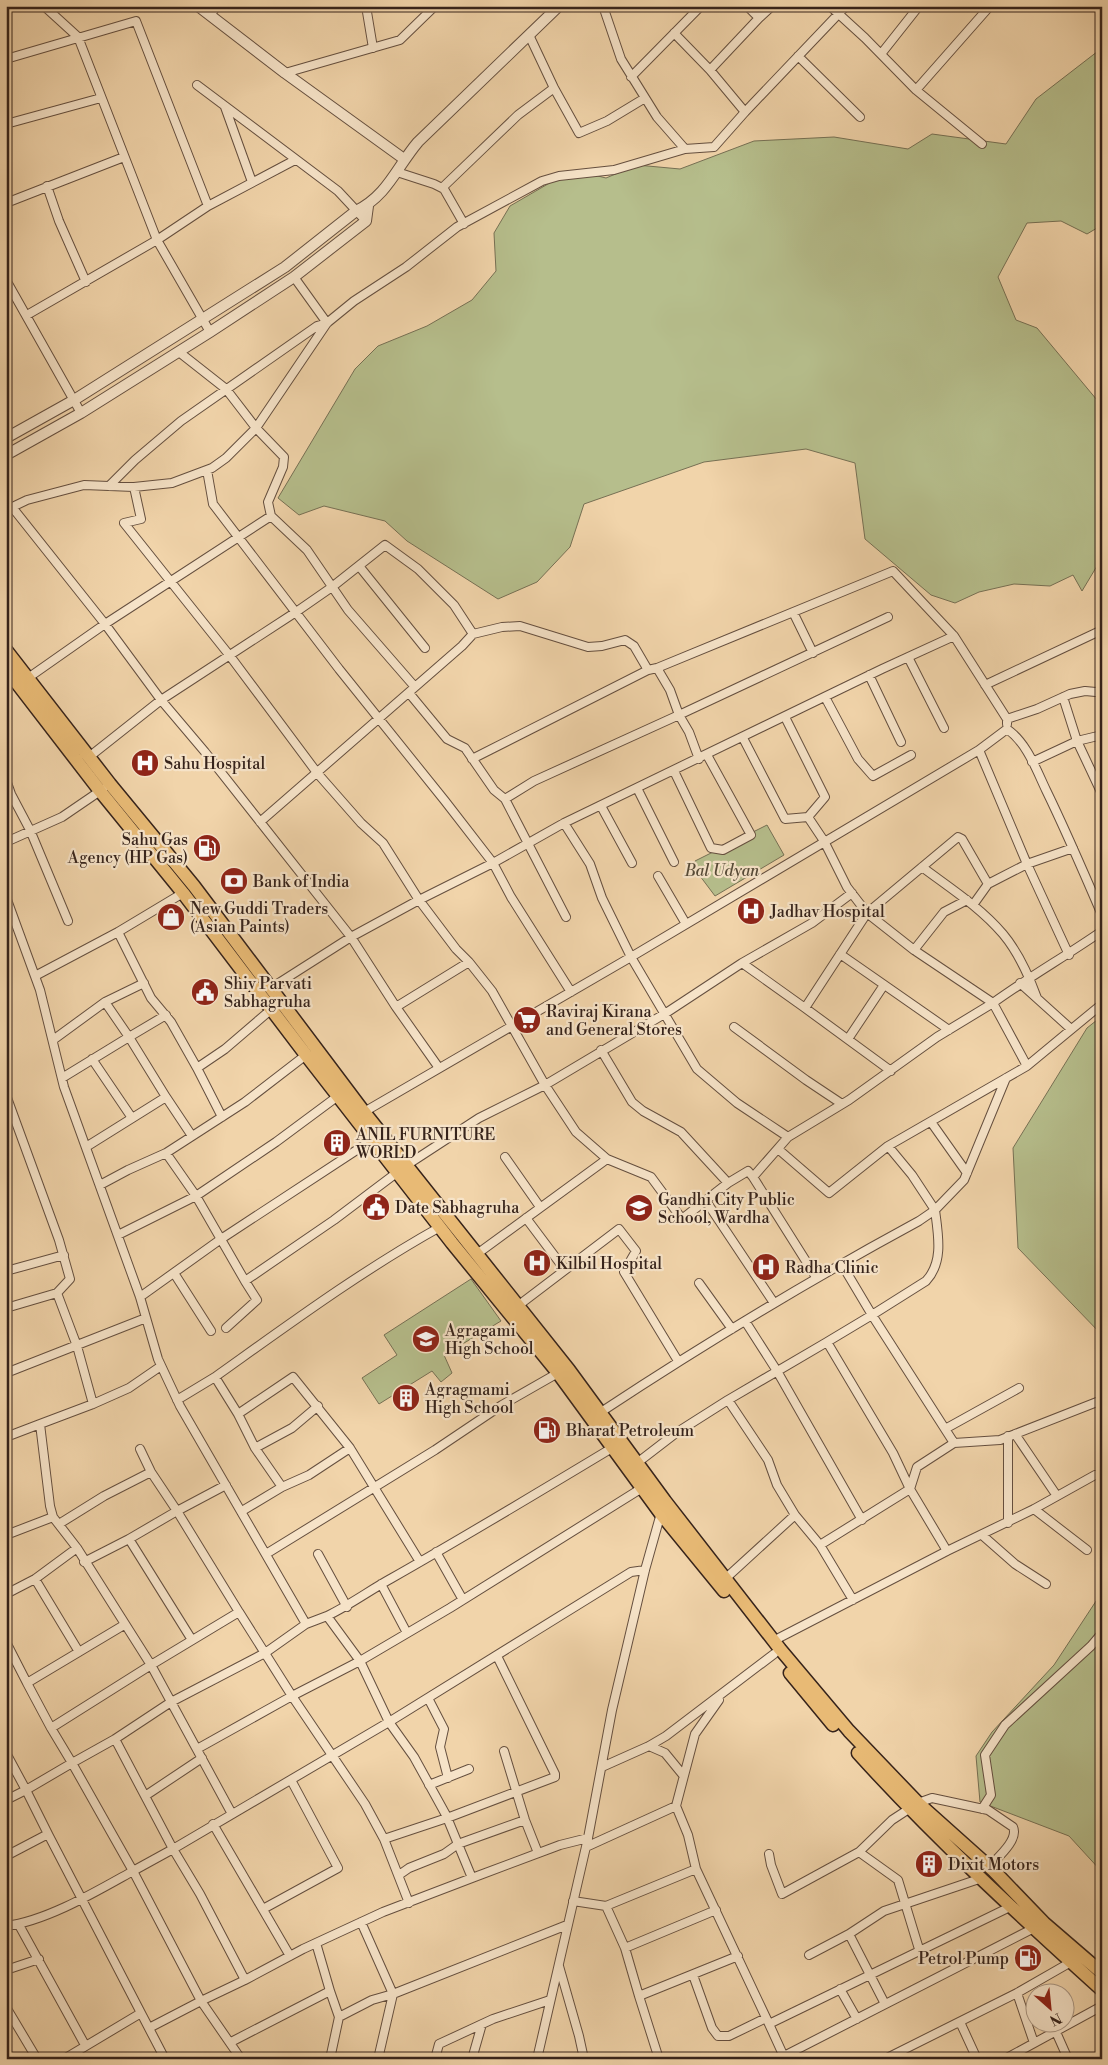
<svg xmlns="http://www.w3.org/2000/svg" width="1108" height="2065" viewBox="0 0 1108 2065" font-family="'Libre Bodoni',serif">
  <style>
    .green { fill: #b6be8c; stroke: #767054 }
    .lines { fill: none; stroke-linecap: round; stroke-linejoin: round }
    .minor-casing { stroke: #654f3f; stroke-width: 10 }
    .tertiary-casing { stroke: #654f3f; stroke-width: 12 }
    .primary-casing { stroke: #36231b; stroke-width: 15 }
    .minor { stroke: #f6e3c8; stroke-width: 8 }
    .tertiary { stroke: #f6e3c8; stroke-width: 10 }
    .primary { stroke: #e8ba75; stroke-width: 12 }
    .labels { text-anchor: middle; stroke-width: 4.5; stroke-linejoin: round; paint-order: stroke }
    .poi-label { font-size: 16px; fill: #36231b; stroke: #f6e3c8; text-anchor: start }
    .park-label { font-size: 16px; font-style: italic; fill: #564a37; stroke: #f6e3c8 }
  </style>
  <rect width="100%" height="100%" fill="#f1d4aa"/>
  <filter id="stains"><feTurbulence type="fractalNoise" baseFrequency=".004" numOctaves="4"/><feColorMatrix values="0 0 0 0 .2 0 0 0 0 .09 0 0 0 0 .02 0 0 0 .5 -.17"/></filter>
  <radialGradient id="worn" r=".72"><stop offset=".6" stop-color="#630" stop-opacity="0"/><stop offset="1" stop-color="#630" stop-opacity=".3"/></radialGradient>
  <path class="green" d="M1102,48V225L1087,234L1061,221L1027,223L998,277L1016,320L1037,328L1102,406V564L1097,566L1082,591L1073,575L1050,586L1014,584L979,592L955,603L931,595L865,539L855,463L806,449L704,462L584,504L570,547L537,582L498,599L407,541L385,521L324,506L299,515L278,498L355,369L378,346L427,326L472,300L496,271L494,233L510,206L553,181L586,173L606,178L637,165L680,169L754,141L834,137L908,149L932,134L1006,144L1036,99Z
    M767,825L784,855L715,896L694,868L695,861Z
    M1102,1016V1335L1018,1248L1013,1148L1087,1028Z
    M471,1279L501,1321L444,1355L452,1373L441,1382L432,1371L379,1404L362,1378L397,1355L384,1335Z
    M1102,1592V1872L1069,1836L980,1802L976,1756L992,1732L1054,1665Z"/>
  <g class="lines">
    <defs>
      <path id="minor" d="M44,6L78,37L157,240L210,332
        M366,6L373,48
        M603,6L621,59L657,117L685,149L714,147L745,112
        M747,6L759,18L772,6
        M830,6L865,38L916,90L982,144
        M210,15L217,6
        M674,33L710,70L745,112L846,6
        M529,35L554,88L579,133L607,121L645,98
        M881,54L919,6
        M798,56L860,117
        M6,59L136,21L208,206L157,240L27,315
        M710,70L759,18
        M285,73L400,40L435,6
        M631,77L701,6
        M197,85L338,191L366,221
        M916,90L990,6
        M225,107L252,182
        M6,124L101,98
        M397,172L434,184L444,189L464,224
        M47,186L59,221L86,282
        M442,188L518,115L554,88
        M6,203L124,157
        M208,206L295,160
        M6,280L81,413
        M179,352L226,389L256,428L284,457L283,467L268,502L271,516L307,550L348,610L415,687
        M207,470L213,504L339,669L445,801L493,863L511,897L571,992
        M109,486L135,460L181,421L317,326L327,323L294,277
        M134,487L141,519L124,523L230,656L318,774L361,823L383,843L419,900L456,949L469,962
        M12,507L105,624L161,700L205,752L351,937L396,1007L439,1068
        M6,510L27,500L84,485L134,487L172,483L212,468L226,458L256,428L327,323L354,301L406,267L457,227L542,181L559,176L614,170L685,149
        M359,566L425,648
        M793,612L813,653
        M473,634L502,627L520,626L588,647L602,646L625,640L634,646L648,670
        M908,657L944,728
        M657,668L893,571L954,636L1007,719
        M869,675L901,742
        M28,678L105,624L271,516
        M985,685L1102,630
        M409,693L447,739L465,748L494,790L505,799L566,917
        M825,697L858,759L873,776L911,755
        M1063,697L1077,741L1102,794
        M1007,724V719L1037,709L1070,694L1085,691L1096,692L1102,690
        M1007,729L979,750L1027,864L1069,955
        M1007,729C1027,743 1036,769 1046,790C1066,831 1084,873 1102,915
        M743,738L785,819L808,817L825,797L785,717
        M89,757L161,700L296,612L332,587L385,545L418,569L454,605L473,634L462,646L260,822
        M472,759L648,670L657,668L670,690L679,715L888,617
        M1032,762L1077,741L1102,735
        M674,771L711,848L723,850L751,835L707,755
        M6,780L11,794L30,830L68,921
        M637,788L674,862
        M505,799L534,781L679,715L689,732L699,759
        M601,806L632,863
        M808,817L824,841L847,887L867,913L958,837L962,839L988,884
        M564,823L590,864L602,898L631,957L697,1069L737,1103L788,1137
        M6,842L62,817L103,789
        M922,867C950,888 980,907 1003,934C1018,952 1029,976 1037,998
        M658,876L686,924
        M6,897L40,990L64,1087L140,1297L158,1359L180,1406L306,1624L327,1616
        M973,905L988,884L1027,864L1073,848
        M118,932L151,998L171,1022L197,1068
        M914,950L944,912L967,900
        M840,954L949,1030
        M742,963L812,923L852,893
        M35,976L118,932L183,893
        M1020,983L1071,1029
        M271,988L351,937L419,900L493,863L564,823L882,669L954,636
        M105,1002L144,983
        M396,1007L469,962L492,991L545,1085L576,1132L607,1159L651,1177L682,1219L728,1183L748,1171L753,1177L788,1137L849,1100L937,1037L993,1003L1027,1066L888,1146L829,1193L778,1149
        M805,1008L891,1071
        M734,1027L806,1080L842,1104
        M848,1039L884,985
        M53,1040L105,1002L129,1037L166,1015
        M601,1050L632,1102L643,1111L681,1132L728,1183
        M306,1055L245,1102L166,1153L196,1196L245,1281L334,1220L407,1165L479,1118L545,1085L666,1013L742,963L805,1008L867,913L914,950L993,1003C1029,977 1066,956 1102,931
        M92,1059L132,1118
        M1027,1066L1102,1004
        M62,1078L129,1037L166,1097L86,1147
        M6,1095L59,1240L70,1279L57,1293L77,1346L93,1404L40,1424
        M166,1097L192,1136
        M364,1112L631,957L979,750
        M222,1117L197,1068L225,1049L274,1007
        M931,1122L967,1173
        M505,1157L540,1207
        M753,1177L816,1277
        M100,1185L128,1170L166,1153
        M706,1201L774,1303
        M526,1218L565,1270
        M118,1235L196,1196L276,1142L338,1096
        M477,1254L607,1159
        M841,1263L872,1315L926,1281C944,1262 938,1234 935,1210L964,1180L1006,1078
        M6,1271L64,1255
        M174,1273L211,1331
        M699,1283L732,1329
        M140,1297L221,1239L372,1140
        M519,1305L619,1229L636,1251L624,1272L678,1361
        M6,1308L57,1293
        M745,1321L777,1371L862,1520
        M226,1328L257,1300L245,1281
        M827,1342L872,1315L954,1443L917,1467L910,1489
        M6,1373L146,1318
        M177,1400L215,1377
        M728,1400L827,1342L893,1453L910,1489
        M93,1404L129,1388L161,1366
        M601,1412C704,1344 810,1280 919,1221L935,1210L912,1175L888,1146
        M238,1414L293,1377L350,1448L420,1562
        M945,1429L1019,1388
        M1015,1434L1057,1496
        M6,1437L40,1424L50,1506L53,1517L77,1548L151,1665L51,1728L72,1763L26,1790L48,1834
        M954,1443L1000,1440L1102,1400
        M255,1448L292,1428L318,1406
        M140,1449L151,1472L177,1511L226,1485
        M637,1463L676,1433L728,1400L768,1460L777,1485L795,1515
        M282,1487L255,1448L238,1414L215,1377C288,1325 361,1271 440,1227
        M1034,1509L1087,1550
        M242,1511L282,1487L309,1475L350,1448
        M1008,1523V1436
        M59,1524L104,1496L151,1472
        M6,1535L53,1517
        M982,1535L1015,1564L1046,1584
        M129,1539L177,1511L239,1612
        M820,1545L853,1600
        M436,1552L463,1600
        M266,1554L435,1450L502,1405L558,1373
        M318,1554L347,1607
        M84,1562L129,1539L192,1640
        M35,1579L79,1652
        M725,1579L795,1515L820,1545L910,1489L947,1551
        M381,1584L407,1633
        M6,1594L35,1579L77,1548
        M773,1641L947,1551L1034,1509L1095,1475
        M6,1642L27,1683
        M428,1698L444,1729L440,1747L448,1778
        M51,1728L27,1683L124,1625
        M115,1739L72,1763L133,1871L173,1849L145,1796L202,1758
        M649,1746L665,1753L683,1775
        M197,1749L292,1696L360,1661L327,1616C350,1605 370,1590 392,1578C466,1536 539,1492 612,1448
        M504,1751L525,1820L538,1853
        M6,1753L26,1790L6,1800
        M602,1767L649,1746L666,1736L774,1654
        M429,1785L469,1769
        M145,1796L115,1739L171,1702L265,1653L306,1624
        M676,1806L695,1734L719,1700
        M982,1809L991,1795L985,1755L1005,1725L1091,1646L1102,1633
        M232,1814L151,1665L239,1612L292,1696L365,1804L384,1839
        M213,1824L290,1956
        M588,1838L560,1845L472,1878L446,1815L414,1757L389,1722L631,1572L645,1570
        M586,1847L676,1806L688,1835L696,1869
        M769,1854L771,1865L782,1894L859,1852
        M6,1856L48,1834L141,2013L64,2059
        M399,1875L409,1868L444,1854L458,1844L525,1820
        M472,1878L383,1912L303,1949L245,1980L200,1894L173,1849L389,1722L360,1661L450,1608L642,1488
        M573,1901L606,1906L696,1869L769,2024
        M409,1903L384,1839L447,1818L555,1777V1774L497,1656
        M606,1906L625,1948L639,1996
        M263,1909L338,1868L291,1780
        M361,1922L393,1994L567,1925
        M19,1925L85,2045
        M6,1926C47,1921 97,1891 133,1871L201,2001L245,1980
        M316,1943L330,1991
        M625,1948L716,1910
        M919,1949L898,1880L859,1852L892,1820L918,1803L932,1798L988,1810L1013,1827C1019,1840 997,1858 989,1867
        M809,1955L849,1934
        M559,1966L579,2036L584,2059
        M6,1970L39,1959
        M693,1975L712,2028L718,2036H729L766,2018
        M840,1989L857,2019
        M1017,1993L1034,2043
        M885,2004L849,1934L884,1911L982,1878
        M6,2007L37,2059
        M141,2013L165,2059
        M960,2022L977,2059
        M149,2028L201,2001L241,2059
        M1056,2032L1068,2059
        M231,2042L330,1991L339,2017L372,2000L393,1994L378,2059
        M784,2056L1036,1927
        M330,2059L339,2017
        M435,2059L439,2044L493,2019L550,2000
        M472,2059L482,2024
        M537,2059L588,1838L612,1710L645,1570L661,1513
        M659,2059L639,1996L738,1956
        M785,2059L769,2024L1012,1906
        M885,2059L1017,1993L1071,1962
        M1005,2059L1102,2006"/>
      <path id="tertiary" d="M198,6L285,73L404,159
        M6,438L74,400L285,267L356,211C388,195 396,168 418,142L559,6
        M6,455L81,413L210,332L294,277L366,221L368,206"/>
      <path id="primary" d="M6,650L110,784L194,886L364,1112L569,1370L665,1501L780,1649L849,1731L918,1803L994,1871L1044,1923L1102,1973
        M6,669L100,791L183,893L306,1055L452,1243L558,1373L661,1514L724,1591
        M790,1673L833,1725
        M858,1753C934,1837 1018,1914 1102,1990"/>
    </defs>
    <use href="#minor" class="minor-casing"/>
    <use href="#tertiary" class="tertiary-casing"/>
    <use href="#primary" class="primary-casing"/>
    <use href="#minor" class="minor"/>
    <use href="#tertiary" class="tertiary"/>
    <use href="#primary" class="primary"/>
  </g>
  <defs>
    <symbol id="hospital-disc" viewBox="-11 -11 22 22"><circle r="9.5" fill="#8f2418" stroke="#f6e3c8"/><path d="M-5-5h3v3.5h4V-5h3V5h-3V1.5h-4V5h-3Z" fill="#fff"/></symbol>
    <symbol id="fuel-disc" viewBox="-11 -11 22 22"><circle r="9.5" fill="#8f2418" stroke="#f6e3c8"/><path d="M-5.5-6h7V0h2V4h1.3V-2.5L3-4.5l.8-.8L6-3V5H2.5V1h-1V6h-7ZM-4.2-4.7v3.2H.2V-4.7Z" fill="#fff"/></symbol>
    <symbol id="bank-disc" viewBox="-11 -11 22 22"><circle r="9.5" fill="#8f2418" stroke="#f6e3c8"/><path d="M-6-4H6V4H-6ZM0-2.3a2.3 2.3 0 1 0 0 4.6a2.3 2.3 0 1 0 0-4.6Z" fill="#fff"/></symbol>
    <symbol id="shop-disc" viewBox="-11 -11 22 22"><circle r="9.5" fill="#8f2418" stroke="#f6e3c8"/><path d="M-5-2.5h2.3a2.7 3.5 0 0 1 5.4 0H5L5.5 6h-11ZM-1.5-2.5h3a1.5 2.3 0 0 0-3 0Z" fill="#fff"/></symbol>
    <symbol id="civic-disc" viewBox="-11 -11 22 22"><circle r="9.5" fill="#8f2418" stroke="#f6e3c8"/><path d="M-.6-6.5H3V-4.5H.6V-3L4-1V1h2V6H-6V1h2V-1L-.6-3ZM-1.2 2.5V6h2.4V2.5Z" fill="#fff"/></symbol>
    <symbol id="supermarket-disc" viewBox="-11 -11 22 22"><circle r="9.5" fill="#8f2418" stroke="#f6e3c8"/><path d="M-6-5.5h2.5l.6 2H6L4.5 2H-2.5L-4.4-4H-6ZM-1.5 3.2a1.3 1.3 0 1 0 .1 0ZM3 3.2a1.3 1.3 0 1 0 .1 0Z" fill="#fff"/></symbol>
    <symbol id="building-disc" viewBox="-11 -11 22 22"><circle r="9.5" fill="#8f2418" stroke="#f6e3c8"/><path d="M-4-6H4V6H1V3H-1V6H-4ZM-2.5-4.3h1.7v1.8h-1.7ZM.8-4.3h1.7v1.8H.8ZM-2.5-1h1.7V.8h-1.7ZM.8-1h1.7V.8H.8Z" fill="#fff"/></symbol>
    <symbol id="school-disc" viewBox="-11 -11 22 22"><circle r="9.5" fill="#8f2418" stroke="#f6e3c8"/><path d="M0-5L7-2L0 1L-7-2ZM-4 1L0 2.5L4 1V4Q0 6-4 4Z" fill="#fff"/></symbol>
  </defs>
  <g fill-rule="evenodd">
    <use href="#hospital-disc" x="129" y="747" width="32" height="32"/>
    <use href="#fuel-disc" x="191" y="832" width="32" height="32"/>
    <use href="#bank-disc" x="218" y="865" width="32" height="32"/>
    <use href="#hospital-disc" x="735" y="895" width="32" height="32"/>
    <use href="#shop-disc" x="155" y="901" width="32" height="32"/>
    <use href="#civic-disc" x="189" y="976" width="32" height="32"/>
    <use href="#supermarket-disc" x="511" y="1004" width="32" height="32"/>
    <use href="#building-disc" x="321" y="1127" width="32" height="32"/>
    <use href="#civic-disc" x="360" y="1191" width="32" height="32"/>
    <use href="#school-disc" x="623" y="1192" width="32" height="32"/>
    <use href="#hospital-disc" x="521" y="1247" width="32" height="32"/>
    <use href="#hospital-disc" x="750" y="1251" width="32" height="32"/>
    <use href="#school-disc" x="410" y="1323" width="32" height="32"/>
    <use href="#building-disc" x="390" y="1382" width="32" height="32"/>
    <use href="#fuel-disc" x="531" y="1414" width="32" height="32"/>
    <use href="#building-disc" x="913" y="1848" width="32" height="32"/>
    <use href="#fuel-disc" x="1012" y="1942" width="32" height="32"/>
  </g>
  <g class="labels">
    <g class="poi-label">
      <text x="164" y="769">Sahu Hospital</text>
      <text x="188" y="845" text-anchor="end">Sahu Gas<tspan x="188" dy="18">Agency (HP Gas)</tspan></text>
      <text x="253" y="887">Bank of India</text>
      <text x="190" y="914">New Guddi Traders<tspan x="190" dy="18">(Asian Paints)</tspan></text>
      <text x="770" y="917">Jadhav Hospital</text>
      <text x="224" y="989">Shiv Parvati<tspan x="224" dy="18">Sabhagruha</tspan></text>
      <text x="546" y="1017">Raviraj Kirana<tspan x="546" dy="18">and General Stores</tspan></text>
      <text x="356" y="1140">ANIL FURNITURE<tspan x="356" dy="18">WORLD</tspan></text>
      <text x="658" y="1205">Gandhi City Public<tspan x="658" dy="18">School, Wardha</tspan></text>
      <text x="395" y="1213">Date Sabhagruha</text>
      <text x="556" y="1269">Kilbil Hospital</text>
      <text x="785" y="1273">Radha Clinic</text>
      <text x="445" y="1336">Agragami<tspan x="445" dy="18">High School</tspan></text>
      <text x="425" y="1395">Agragmami<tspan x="425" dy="18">High School</tspan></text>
      <text x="566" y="1436">Bharat Petroleum</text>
      <text x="948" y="1870">Dixit Motors</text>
      <text x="1009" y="1964" text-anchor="end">Petrol Pump</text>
    </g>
    <g class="park-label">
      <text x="722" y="876">Bal Udyan</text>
    </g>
  </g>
  <rect width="1108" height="2065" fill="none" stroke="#f1d4aa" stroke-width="25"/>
  <rect x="8" y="8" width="1093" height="2050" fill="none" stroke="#36231b" stroke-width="2.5"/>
  <rect x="12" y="12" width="1083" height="2040" fill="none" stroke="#36231b"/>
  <g transform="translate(1050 2008) rotate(153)"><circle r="24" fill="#f6e3c8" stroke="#a99683"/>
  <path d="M0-4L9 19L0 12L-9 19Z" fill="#8f2418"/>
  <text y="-8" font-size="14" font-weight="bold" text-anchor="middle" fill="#36231b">N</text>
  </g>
  <rect width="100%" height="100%" filter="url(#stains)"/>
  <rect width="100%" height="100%" fill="url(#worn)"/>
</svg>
